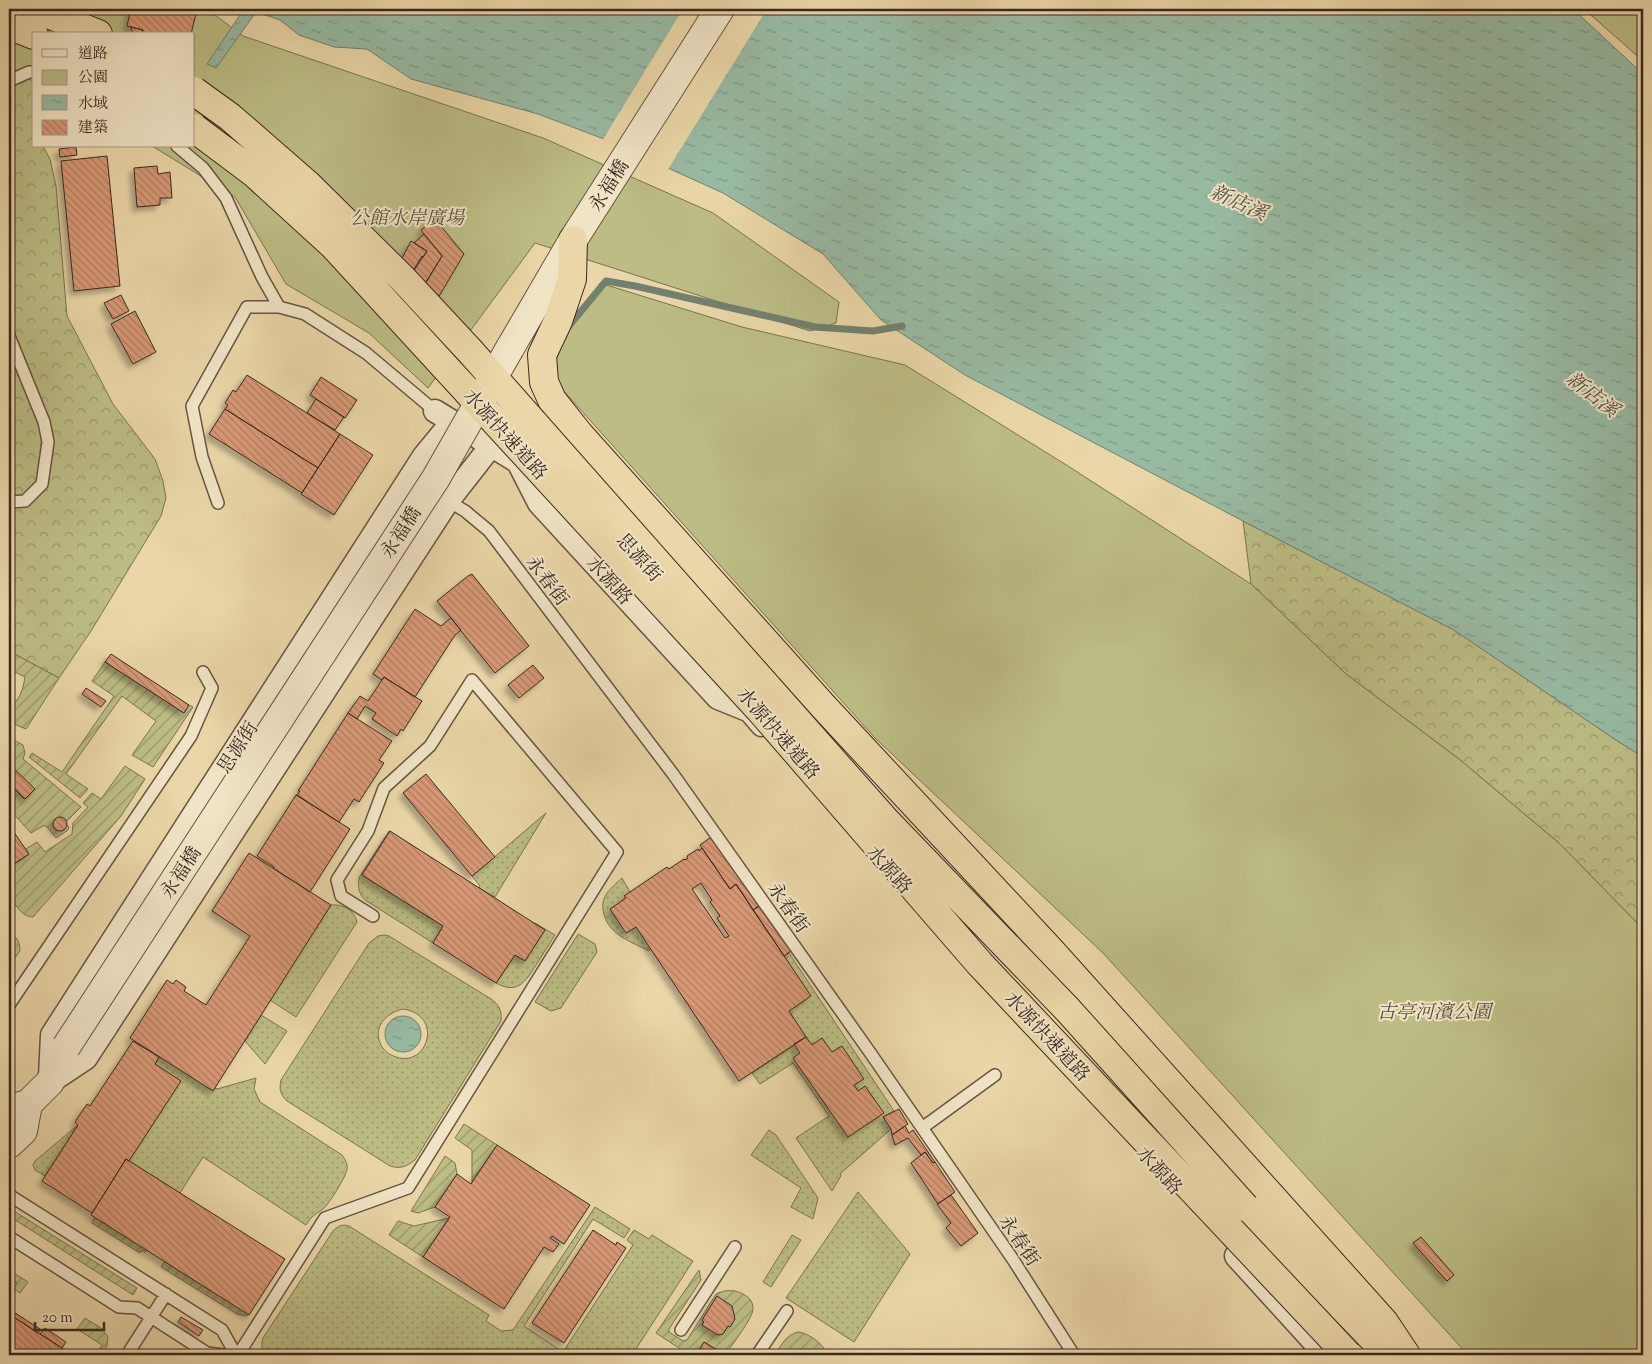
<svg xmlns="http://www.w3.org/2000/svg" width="1652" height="1364" viewBox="0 0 1652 1364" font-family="'Sorts Mill Goudy','Noto Serif TC',serif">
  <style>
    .grass { fill: url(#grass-dots); stroke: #7b7252; fill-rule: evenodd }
    .forest { fill: url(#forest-crowns); stroke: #7b7252 }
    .park { fill: #bcbc84; stroke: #7b7252 }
    .garden { fill: url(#garden-furrows); stroke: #7b7252 }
    .water { fill: url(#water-ripples); stroke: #72806f }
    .pier { fill: #ead6a8 }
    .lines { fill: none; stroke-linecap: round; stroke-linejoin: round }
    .stream { stroke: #72806f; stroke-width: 7 }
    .building { fill: url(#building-back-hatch); stroke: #3a2821; fill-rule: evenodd; filter: url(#shadow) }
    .service-casing { stroke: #665443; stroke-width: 14 }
    .minor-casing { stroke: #665443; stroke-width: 25 }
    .tertiary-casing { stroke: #665443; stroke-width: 30 }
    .trunk-casing { stroke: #3a2821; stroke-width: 30 }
    .service { stroke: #f1e4c6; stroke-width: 11 }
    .minor { stroke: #f1e4c6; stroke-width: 22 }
    .tertiary { stroke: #f1e4c6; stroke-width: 28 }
    .trunk { stroke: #ead6a8; stroke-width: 28 }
    .tertiary-bridge-casing { stroke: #665443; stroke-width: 30; stroke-linecap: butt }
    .trunk-bridge-casing { stroke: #3a2821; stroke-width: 30; stroke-linecap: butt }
    .tertiary-bridge { stroke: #f1e4c6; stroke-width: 28 }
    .trunk-bridge { stroke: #ead6a8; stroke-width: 28 }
    .labels { text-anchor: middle; stroke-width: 4; stroke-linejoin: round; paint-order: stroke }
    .street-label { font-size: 19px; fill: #3a2821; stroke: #f1e4c6 }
    .park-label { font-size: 19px; font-style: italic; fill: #5a4d3a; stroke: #f1e4c6 }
    .water-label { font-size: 20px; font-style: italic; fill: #524c42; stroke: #f1e4c6 }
  </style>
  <defs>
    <pattern id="grass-dots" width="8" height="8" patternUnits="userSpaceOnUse" patternTransform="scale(1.25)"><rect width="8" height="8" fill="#bcbc84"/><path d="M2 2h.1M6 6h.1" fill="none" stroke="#9a996c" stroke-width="1.8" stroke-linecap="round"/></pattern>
    <pattern id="forest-crowns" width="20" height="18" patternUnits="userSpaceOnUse" patternTransform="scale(1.25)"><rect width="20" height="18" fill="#bcbc84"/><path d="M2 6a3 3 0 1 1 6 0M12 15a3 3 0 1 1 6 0" fill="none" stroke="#9a996c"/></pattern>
    <pattern id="garden-furrows" width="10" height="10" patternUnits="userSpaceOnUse" patternTransform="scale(1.25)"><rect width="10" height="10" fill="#bcbc84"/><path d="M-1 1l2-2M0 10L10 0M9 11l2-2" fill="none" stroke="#9a996c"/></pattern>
    <pattern id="water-ripples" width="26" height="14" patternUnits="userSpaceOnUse" patternTransform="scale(1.25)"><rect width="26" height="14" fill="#98baa3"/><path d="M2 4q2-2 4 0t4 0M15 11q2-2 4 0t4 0" fill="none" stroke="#7d9784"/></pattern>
    <pattern id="building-back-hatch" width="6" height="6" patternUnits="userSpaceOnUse" patternTransform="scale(1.25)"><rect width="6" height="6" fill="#d89876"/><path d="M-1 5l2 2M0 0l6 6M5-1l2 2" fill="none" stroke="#b07c60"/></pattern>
    <filter id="shadow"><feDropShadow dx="-4.5" dy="4.5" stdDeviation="2.5" flood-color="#0004"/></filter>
  </defs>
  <rect width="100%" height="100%" fill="#ead6a8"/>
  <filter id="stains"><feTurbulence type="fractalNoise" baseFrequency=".004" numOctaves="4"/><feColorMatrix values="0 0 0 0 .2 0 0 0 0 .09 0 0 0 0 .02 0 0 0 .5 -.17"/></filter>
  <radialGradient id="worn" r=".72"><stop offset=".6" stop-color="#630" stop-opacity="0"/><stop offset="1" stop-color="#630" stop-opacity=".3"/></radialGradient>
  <path class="grass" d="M546,813L495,897L479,888L480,886L472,876Z
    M389,831H390L362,875L443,926L433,943L365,900C358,893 357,885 360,876Z
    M622,878L630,892L651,949L649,951C632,942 609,935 604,914C599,897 610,889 622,878Z
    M331,905C344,904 354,910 357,922L296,1017L270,1000Z
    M535,923L555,935C549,944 544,953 538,962C527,979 519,996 496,983L515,955L525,961L545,930L534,924Z
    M578,934L595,944L597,952L561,1008L551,1011L535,1002Z
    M384,935L389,936L491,999C499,1005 502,1010 501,1021L415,1160C406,1167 400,1169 390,1166L287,1101C280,1094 279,1089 281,1080L369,943L378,936ZM403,1009C444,1015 428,1068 396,1057C390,1055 384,1051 381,1045C372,1027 386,1013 403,1009Z
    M789,953L894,1111L883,1117L891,1129L840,1174L841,1176L832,1191L796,1138L829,1116L793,1063L760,1084L752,1073L806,1037L789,1011L784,956Z
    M261,1015L287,1031L265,1064L245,1041Z
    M159,1057L217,1089L256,1078L254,1089L260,1102L342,1155C345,1159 348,1164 347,1169C346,1177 329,1204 323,1209C314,1216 313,1214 306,1225L203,1157L180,1193L129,1161L155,1064Z
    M78,1125L45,1176L35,1170L33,1165L35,1161Z
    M769,1130L776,1135L818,1198L813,1219L791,1207L801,1188L751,1155Z
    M858,1192L910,1254L854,1342L786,1298Z
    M595,1207L630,1229L624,1238L593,1219L524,1326L563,1352L633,1245L627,1240L634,1230L649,1239L652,1235L693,1261L632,1355H265C261,1349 261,1344 263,1338L333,1231C338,1226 342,1224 349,1226L489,1315L486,1321L501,1331L513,1330Z
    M792,1235L801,1240L771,1287L763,1282Z"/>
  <path class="forest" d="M9,73L34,81V146H43L50,159L56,186L67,316L113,404L155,459L163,481L166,498L161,516L91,631L59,678L9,651Z
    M1243,521L1454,630L1616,740L1643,757V929L1560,844L1459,759L1346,674L1251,584Z"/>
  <path class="park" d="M9,9H207L243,36L543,138L713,213L839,302L836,323L810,331L535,243L428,388L369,333L286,284L235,197L152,146H194V34H34V80L9,70Z
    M1584,9H1643V61Z
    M600,283L742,327L905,365L1068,466L1251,584L1346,674L1459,759L1560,844L1643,929V1355H1468L1104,954L875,738L544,369Z"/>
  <path class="garden" d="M9,651L59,678L26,729L9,722V709C19,700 23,691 25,677L9,669Z
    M105,662L184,713L189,705L193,707L153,767L132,755L156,721L122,696L66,774L88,789L80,798L29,757L32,753L62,772L114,696L92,681Z
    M9,737L23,745L25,753L23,759L81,807L67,821L61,817L54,820L53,827L56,830L63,831L67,825L69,827L68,830L56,838L46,826H43L31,833L9,809V783L24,799L35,789L9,764Z
    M125,766L145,779L121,816L33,917C21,917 13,902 9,892C7,885 9,874 9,867L29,855L26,849L37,842L45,852L72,834L73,823L88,807L83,803L92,793L101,799Z
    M9,934C17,935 20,943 20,951L9,966Z
    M464,1124L497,1145L472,1182V1150L455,1138Z
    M445,1156L455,1163L457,1174L435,1207L418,1213L411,1211Z
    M9,1208L137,1288L133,1295L9,1216Z
    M95,1217L147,1250L145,1252L142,1250L140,1253L92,1223Z
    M449,1218L423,1257L389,1235L398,1221L414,1226Z
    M165,1261L248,1314L247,1316L237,1314L161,1267Z
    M9,1270L28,1282L20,1293L14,1289L17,1283L9,1278Z
    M699,1270L701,1280L669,1329V1332L683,1341L687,1340L716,1294C724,1290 734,1289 743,1294C749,1297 753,1301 753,1309C753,1318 731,1346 725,1355L704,1342L696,1355H687L688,1354L656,1333Z
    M85,1318L101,1328L108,1337L107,1346L101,1355H96L102,1345L77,1329Z
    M798,1332C809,1333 825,1345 827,1355H775C781,1345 786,1335 798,1332Z"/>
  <path class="water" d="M244,9H1573L1643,74V757L1616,740L1454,630L1243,521L965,375L881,320L823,254L723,193L604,139L538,114L411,79L367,49L334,47L299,35L280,20L256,12L216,68L207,64Z
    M385 1034a18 18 0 1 1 36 0a18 18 0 1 1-36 0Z"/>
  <path class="pier" d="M683,9H767L667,171L602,141Z"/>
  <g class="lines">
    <path class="stream" d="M568,327L606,281L635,286L815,327L873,331L902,326"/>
  </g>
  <path class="building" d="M131,9H197L191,34H142L143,30L127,26Z
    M131,27L143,30L142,34H133Z
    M76,147L77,155L60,157L59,149Z
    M107,156L120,286L74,291L61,161Z
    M157,166L158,174L170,172L172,198H160V205L137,207L134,168Z
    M435,219L464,254L435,303L419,294L442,256L421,230Z
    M424,234L442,256L420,292L405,284L422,256L423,257L427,251L414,243Z
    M411,241L427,251L409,278L399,264Z
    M121,295L129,311L113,319L104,303Z
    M135,311L156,352L133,364L111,324Z
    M247,375L340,434L318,468L225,409L228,405L225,403L233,390L236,392Z
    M321,377L357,400L345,418L310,395Z
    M316,399L344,417L335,430L307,413Z
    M225,409L318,468L302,493L209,434Z
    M340,434L373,455L334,515L301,494Z
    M472,574L529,646L495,673L437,601L468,576Z
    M415,609L441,626L451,618L461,630L455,635L415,697L384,677L382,680L373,674Z
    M111,654L189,705L184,713L105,662Z
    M533,665L544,678L519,698L508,685Z
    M384,677L422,701L403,731L401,729L397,736L372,719L376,713L365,706L357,719L348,713L360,696L368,701Z
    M86,688L106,701L101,707L82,694Z
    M348,713L392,741L379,760L384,763L359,802L354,799L339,822L297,795L300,791H298Z
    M9,764L35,789L25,799L9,783Z
    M426,774L495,857L472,876L403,793Z
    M296,795L350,829L310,892L273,868L274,867L257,856Z
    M53 824a7 7 0 1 1 14 0a7 7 0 1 1-14 0Z
    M9,825L29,854L9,867Z
    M390,831L545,930L525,961L515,955L496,983L433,943L443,926L362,875Z
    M714,835L762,904L753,910L736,884L730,889L700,845Z
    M702,848L730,889L736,884L811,996L789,1011L806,1037L739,1081L636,927L626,933L610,909L626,898L624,896L667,867L669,869L684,859L685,860L688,858L687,856L698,849L699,851ZM701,883L712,900L710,902L720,916L717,918L729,936L725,938L692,889Z
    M249,853L331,905L213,1091L130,1038L167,980L173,984L176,980L186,987L184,991L206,1005L250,936L212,911Z
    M762,904L795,948L784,956L753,910Z
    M806,1037L812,1045L822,1038L832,1052L842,1046L864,1079L854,1085L858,1091L865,1086L884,1113L848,1137L793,1058L800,1053L794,1044Z
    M133,1041L159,1057L155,1064L181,1081L129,1161L126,1159L92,1213L42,1181L78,1125L75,1122L87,1104L90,1106Z
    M899,1109L908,1124L892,1135L891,1129L883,1117Z
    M905,1126L909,1133L913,1130L935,1162L933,1163L925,1152L921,1155L908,1138L895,1145L892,1135Z
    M497,1145L590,1205L564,1244L552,1236L550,1238L559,1244L553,1252L544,1247L504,1309L423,1257L450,1217L435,1207L457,1174L471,1184Z
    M925,1152L933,1163L935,1162L955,1192L938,1204L911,1163Z
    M126,1159L285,1259L249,1315L91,1215Z
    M951,1195L978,1233L961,1246L946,1228L951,1223L937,1204Z
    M593,1230L616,1245L617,1242L626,1248L564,1343L532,1323Z
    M1421,1237L1454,1275L1447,1281L1413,1243Z
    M717,1296L732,1306L735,1319L730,1327L728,1326L723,1334L718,1335L702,1325L704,1322L702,1320Z
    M9,1309L40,1329L38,1333L9,1314Z
    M9,1314L62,1348L69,1355H9Z
    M181,1317L203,1330L199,1336L178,1322Z
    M45,1328L66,1342L62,1348L40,1334Z
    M704,1342L725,1355H696Z"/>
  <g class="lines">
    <defs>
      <path id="service" d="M9,81L29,72H34
        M177,146L203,168L226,198L262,277L279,307
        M9,336L44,422L48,442L42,484L25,501L9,502
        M448,501L465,511L489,531L673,774L869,1051L1012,1258L1074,1355
        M218,503L202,457L192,406L247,307H279L305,314L366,353L435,411
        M9,1005L191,736L212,688L203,672
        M922,1128L995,1075
        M9,1195L222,1330L236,1355
        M9,1237L119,1307L137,1308L207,1353L224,1355
        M681,1330L735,1247
        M127,1355L166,1294
        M238,1355L325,1218L408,1188L617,852L472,680L430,746L384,788L368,831L337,880L341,896L373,916
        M757,1355L787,1311"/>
      <path id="minor" d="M435,411L518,462L539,503L718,698L750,711L762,725
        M50,1077L52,1035L424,456L452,422
        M50,1082L86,1058L448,501L491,446
        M1236,1256L1326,1355"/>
      <path id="tertiary" d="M510,348L573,240L720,9
        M9,1109L28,1104L50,1082L66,1047
        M9,1144L23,1131L28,1104"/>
      <path id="trunk" d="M36,9L98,34
        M9,25L34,35
        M573,240L572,279L558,321L542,355L544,382L552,400L579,434L823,706L1051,951L1384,1322L1406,1355
        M1245,1207L1389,1355"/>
    </defs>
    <use href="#service" class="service-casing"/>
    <use href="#minor" class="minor-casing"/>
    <use href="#tertiary" class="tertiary-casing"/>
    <use href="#trunk" class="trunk-casing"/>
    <use href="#service" class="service"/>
    <use href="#minor" class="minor"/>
    <use href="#tertiary" class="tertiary"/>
    <use href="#trunk" class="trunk"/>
    <defs>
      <path id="tertiary-bridge" d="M66,1047L436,478L510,348"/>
      <path id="trunk-bridge" d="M194,91L230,117L307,184L403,279L470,351L886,821L1068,1010L1245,1207
        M194,128L254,173L334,246L760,710L980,964L1348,1355"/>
    </defs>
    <use href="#tertiary-bridge" class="tertiary-bridge-casing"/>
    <use href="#trunk-bridge" class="trunk-bridge-casing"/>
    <use href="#tertiary-bridge" class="tertiary-bridge"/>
    <use href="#trunk-bridge" class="trunk-bridge"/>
  </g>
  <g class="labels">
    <g class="street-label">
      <text transform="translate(608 185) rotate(-58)" y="7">永福橋</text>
      <text transform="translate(506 434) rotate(48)" y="7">水源快速道路</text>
      <text transform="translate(400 532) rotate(-57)" y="7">永福橋</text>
      <text transform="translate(640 557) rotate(48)" y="7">思源街</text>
      <text transform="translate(548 580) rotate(53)" y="7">永春街</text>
      <text transform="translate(610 580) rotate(48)" y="7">水源路</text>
      <text transform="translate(779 733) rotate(49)" y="7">水源快速道路</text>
      <text transform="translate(237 747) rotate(-57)" y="7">思源街</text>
      <text transform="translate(890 869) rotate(48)" y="7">水源路</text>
      <text transform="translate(180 872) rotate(-57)" y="7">永福橋</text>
      <text transform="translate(789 907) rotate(55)" y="7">永春街</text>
      <text transform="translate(1048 1036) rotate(47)" y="7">水源快速道路</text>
      <text transform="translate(1160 1170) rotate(48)" y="7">水源路</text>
      <text transform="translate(1020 1240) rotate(56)" y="7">永春街</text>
    </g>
    <g class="park-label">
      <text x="407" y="224">公館水岸廣場</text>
      <text x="1434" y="1018">古亭河濱公園</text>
    </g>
    <g class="water-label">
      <text transform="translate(1239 202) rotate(24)" y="7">新店溪</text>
      <text transform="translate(1593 394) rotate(38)" y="7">新店溪</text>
    </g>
  </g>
  <rect width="1652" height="1364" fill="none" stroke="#ead6a8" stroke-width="30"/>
  <rect x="10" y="10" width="1632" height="1344" fill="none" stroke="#3a2821" stroke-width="2.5"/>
  <rect x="15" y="15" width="1622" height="1334" fill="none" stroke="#3a2821"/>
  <rect x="32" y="32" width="162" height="115" fill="#f1e4c6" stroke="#a89984"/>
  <rect x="42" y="49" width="25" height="8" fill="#f1e4c6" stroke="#a89984"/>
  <text x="78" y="58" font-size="15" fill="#3a2821">道路</text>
  <rect x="42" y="70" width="25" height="15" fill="#bcbc84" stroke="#a89984"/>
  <text x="78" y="82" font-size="15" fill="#3a2821">公園</text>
  <rect x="42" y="95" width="25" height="15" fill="url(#water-ripples)" stroke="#a89984"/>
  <text x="78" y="108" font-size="15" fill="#3a2821">水域</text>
  <rect x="42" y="120" width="25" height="15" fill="url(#building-back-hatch)" stroke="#a89984"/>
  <text x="78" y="132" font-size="15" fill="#3a2821">建築</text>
  <path d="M35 1322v8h69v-8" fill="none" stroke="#3a2821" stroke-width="2.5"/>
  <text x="42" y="1322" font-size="15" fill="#3a2821" stroke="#f1e4c6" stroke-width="4" paint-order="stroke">20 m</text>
  <rect width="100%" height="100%" filter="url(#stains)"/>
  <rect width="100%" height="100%" fill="url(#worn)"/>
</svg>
